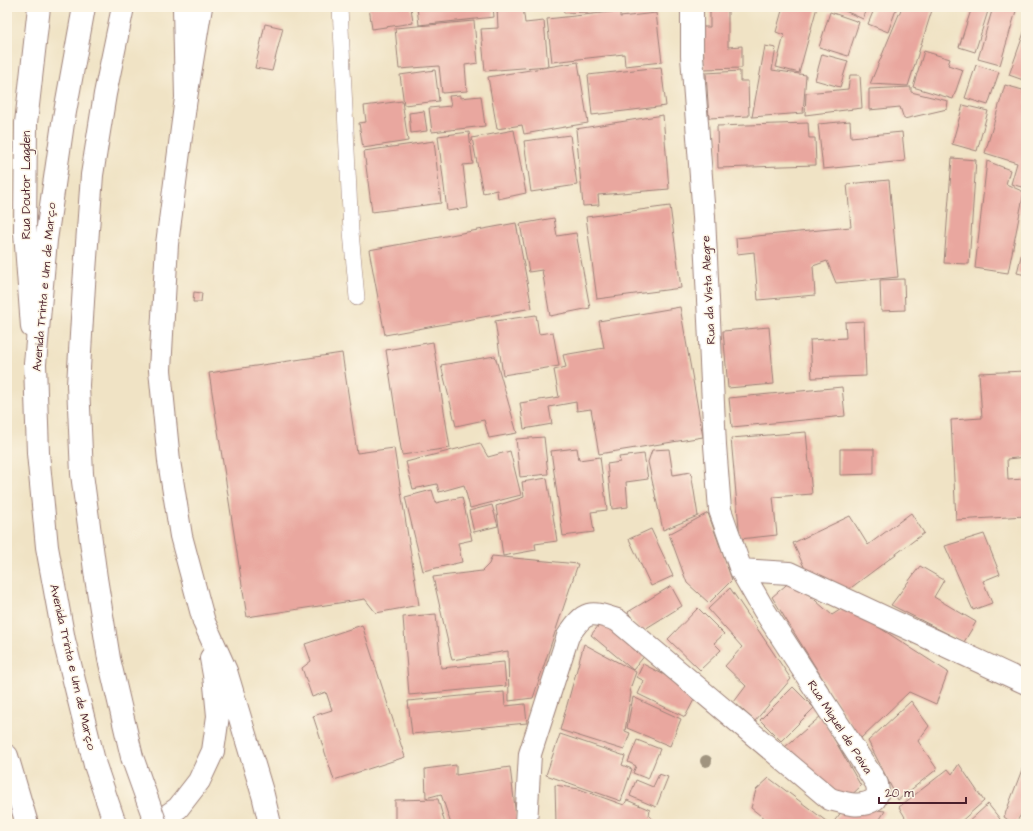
<svg xmlns="http://www.w3.org/2000/svg" width="1033" height="831" viewBox="0 0 1033 831" font-family="'Architects Daughter',sans-serif">
  <style>
    .building { fill: #e9a79f }
    .lines { fill: none; stroke-linecap: round; stroke-linejoin: round }
    .lane-casing { stroke: #9d8178; stroke-width: 16 }
    .street-casing { stroke: #9d8178; stroke-width: 24 }
    .secondary-casing { stroke: #9d8178; stroke-width: 24 }
    .primary-casing { stroke: #9d8178; stroke-width: 24 }
    .lane { stroke: #fff; stroke-width: 15 }
    .street { stroke: #fff; stroke-width: 22 }
    .secondary { stroke: #fff; stroke-width: 22 }
    .primary { stroke: #fff; stroke-width: 22 }
    .primary-bridge-casing { stroke: #9d8178; stroke-width: 24; stroke-linecap: butt }
    .primary-bridge { stroke: #fff; stroke-width: 22 }
    .tree { fill: #a0947f }
    .labels { text-anchor: middle; stroke-width: 3; stroke-linejoin: round; paint-order: stroke }
    .street-label { font-size: 12px; fill: #4a1f2b; stroke: #fcf5e5 }
  </style>
  <rect width="100%" height="100%" fill="#fcf5e5"/>
  <filter id="ink" filterUnits="userSpaceOnUse"><feTurbulence type="fractalNoise" baseFrequency=".025" numOctaves="2"/><feDisplacementMap in="SourceGraphic" scale="8" xChannelSelector="R" yChannelSelector="G"/><feConvolveMatrix kernelMatrix="1 2 1 2 8 2 1 2 1" color-interpolation-filters="sRGB"/></filter>
  <filter id="wash" filterUnits="userSpaceOnUse"><feTurbulence type="fractalNoise" baseFrequency=".012" numOctaves="4" result="noise"/><feDisplacementMap in="SourceGraphic" scale="16" xChannelSelector="R" yChannelSelector="G"/><feGaussianBlur stdDeviation="0.9" result="paint"/><feColorMatrix in="noise" values="0 0 0 0 0 0 0 0 0 0 0 0 0 0 0 0 0 1.4 0 .05"/><feComposite in="paint" operator="in"/></filter>
  <g filter="url(#wash)">
    <rect width="100%" height="100%" fill="#f0e3c5"/>
    <g id="blocks">
      <path class="building" d="M369,7H411L413,23L372,29Z
        M417,7H493L494,17L419,25Z
        M497,7H523L525,23L544,21L548,66L485,71L481,29L498,28Z
        M563,7H630L631,10L564,13Z
        M783,7H817L799,73L776,67L784,35L776,32Z
        M836,7H868L863,19Z
        M875,7H897L888,32L868,24Z
        M902,7H933L908,86L870,84Z
        M972,7L989,8L975,52L959,47Z
        M993,7H1003L1016,11L1000,65L978,59Z
        M728,10V47L742,46V68L704,69L703,27H710V11Z
        M620,11V17L656,13L662,62L625,66L624,54L552,62L547,19Z
        M830,12L859,22L848,56L819,47Z
        M474,21L478,63L465,65L467,91L442,93L439,66L399,69L395,28Z
        M265,24L283,28L272,71L255,68Z
        M1026,27V81L1009,75Z
        M765,46L776,48L772,70L806,75L803,113L752,117Z
        M924,51L950,59L948,65L963,70L953,99L913,87Z
        M822,54L848,61L840,87L815,80Z
        M578,62L588,123L524,134L522,125L497,129L488,77Z
        M976,65L999,72L988,105L965,98Z
        M661,67L666,106L592,115L588,75Z
        M435,70L439,101L404,105L400,75Z
        M740,71V81H748L749,116L709,118L706,73Z
        M850,75H860L862,108L805,115L806,93L848,89Z
        M1005,85L1026,91L1025,188L1011,184L1017,163L985,153Z
        M911,87V92L948,101L947,109L904,119L900,107L869,110V89Z
        M460,95V98L481,96L485,126L432,132L429,108L451,106L449,96Z
        M402,101L408,141L363,148L359,123L366,122L364,106Z
        M963,105L988,111L977,151L952,144Z
        M424,111L427,131L411,133L409,113Z
        M663,115L669,189L598,195L599,205L583,206L576,129Z
        M850,121L851,137L902,132L905,161L823,169L818,124Z
        M808,123L809,138H815L816,165L718,168L717,126Z
        M514,130L526,193L498,199L497,190L483,193L472,138Z
        M469,132L473,164L463,165L468,208L447,211L438,136Z
        M570,135L577,185L531,192L524,141Z
        M434,141L441,203L372,212L364,151Z
        M952,158L976,160L969,264L944,263Z
        M987,161L1010,170L1006,184L1024,192L1008,273L975,268Z
        M889,180L898,277L836,283L827,261L813,266L815,295L758,300L754,252L737,254L736,238L851,227L847,184Z
        M670,206L681,288L597,299L586,217Z
        M554,218L557,236L576,233L590,308L550,316L542,270L529,272L520,224Z
        M516,223L532,308L385,335L369,250Z
        M1025,239H1026V275L1017,273Z
        M904,279L905,310L881,311L880,280Z
        M194,292L202,293L201,302H193Z
        M680,307L703,437L599,454L591,409L577,411L576,402L549,407L552,424L524,429L520,403L559,397L554,370L566,367L563,355L604,348L599,321Z
        M536,315L539,334L553,332L559,366L503,375L495,321Z
        M864,321L866,376L812,378L810,340L846,338L845,322Z
        M769,327L774,384L728,388L723,331Z
        M433,342L450,448L402,455L386,350Z
        M342,353L357,453L394,448L419,605L376,613L365,599L247,617L209,373Z
        M495,356L517,433L489,438L484,420L456,426L441,365Z
        M1026,371V457L1007,459L1008,480L1025,479L1026,516L956,520L951,420L982,418L979,373Z
        M842,387L845,416L732,427L729,398Z
        M806,432L812,494L773,497L777,535L740,539L731,438Z
        M544,437L548,474L520,477L516,439Z
        M480,443L488,457L510,451L521,495L470,508L464,485L439,492L437,484L413,489L406,462Z
        M577,448L579,460L600,457L607,510L591,512L594,532L563,536L551,451Z
        M669,449L673,475L691,472L698,516L663,530L648,462L652,450Z
        M840,449H874V474L840,475Z
        M644,454L648,479L626,482L628,507L612,509L607,464L620,462L619,457Z
        M547,478L557,541L535,544L536,550L503,556L496,506L524,497L522,482Z
        M432,490L436,503L462,497L472,540L458,543L462,562L423,571L405,497Z
        M492,505L498,526L474,532L469,511Z
        M708,513L732,580L709,603L687,583L669,534Z
        M911,513L924,533L848,590L806,571L793,543L850,516L868,545Z
        M651,529L673,576L651,586L629,539Z
        M984,534L1000,574L983,581L992,603L973,610L945,546Z
        M492,556L578,564L533,698L509,701L508,651L452,660L433,577L482,571L489,564Z
        M920,566L944,580L934,597L976,622L964,642L891,605Z
        M792,580L832,615L846,606L948,672L936,704L909,692L860,739L772,597Z
        M671,586L682,606L640,632L628,612Z
        M730,588L791,679L755,721L734,702L746,686L725,666L742,647L708,609Z
        M698,608L724,634L714,643L721,650L700,670L668,639Z
        M436,614L441,668L504,662L506,686L409,695L403,617Z
        M604,619L646,654L633,670L591,635Z
        M362,625L405,757L334,780L313,716L332,710L326,692L312,697L302,668L311,661L305,644Z
        M584,644L636,672L630,689L631,693L625,731L630,733L624,750L560,730Z
        M643,664L698,692L685,717L638,694L644,681L637,677Z
        M793,687L814,708L781,741L760,720Z
        M504,692L505,706L525,704L527,723L412,734L408,701Z
        M633,697L681,719L670,746L627,728Z
        M911,701L929,726L918,741L937,769L898,800L868,741Z
        M821,716L861,786L845,801L785,747Z
        M560,734L625,756L622,765L632,769L621,801L546,775Z
        M637,740L660,749L648,779L633,773L636,766L628,762Z
        M1026,759V807L1015,824H1014L1004,817Z
        M959,764L984,801L958,824H909L899,807L948,769L952,774Z
        M456,765V775L510,767L517,824H451L441,794L426,798L425,769Z
        M659,774L668,777L656,807L630,796L636,780L653,787Z
        M769,778L830,824H770V823L751,808L756,790Z
        M555,785L579,789L624,805L627,800L650,810L649,816L658,823L657,824H556Z
        M438,799L445,824H395V800Z
        M988,804L1000,819L997,824H966Z
        M846,806L885,811L877,824H832Z"/>
    </g>
  </g>
  <g filter="url(#ink)">
    <use href="#blocks" fill-opacity="0" stroke="#9d8178" stroke-width="1"/>
    <g class="lines">
      <defs>
        <path id="lane" d="M340,7L351,232L357,298"/>
        <path id="street" d="M692,7V56L704,217L715,445L720,510L741,570
          M7,756L27,824
          M526,824L530,754L568,636C585,610 590,611 617,620L830,799C845,803 861,809 875,799L878,792L877,784L764,610L741,570L789,573L1026,683"/>
        <path id="secondary" d="M201,7L186,98L167,244L160,370L169,461L181,536L204,622L226,671L263,795L270,824
          M32,327L25,232L26,123L39,7
          M155,824L178,808L199,781L213,751L218,716L214,675L211,658"/>
        <path id="primary" d="M84,7L63,123L46,240L35,364L38,453L47,547L64,640L95,765L115,824
          M123,7L105,94L92,175L84,285L78,385L82,474L96,578L109,659L132,757
          M184,7L186,98"/>
      </defs>
      <use href="#lane" class="lane-casing"/>
      <use href="#street" class="street-casing"/>
      <use href="#secondary" class="secondary-casing"/>
      <use href="#primary" class="primary-casing"/>
      <use href="#lane" class="lane"/>
      <use href="#street" class="street"/>
      <use href="#secondary" class="secondary"/>
      <use href="#primary" class="primary"/>
      <defs>
        <path id="primary-bridge" d="M132,757L156,824"/>
      </defs>
      <use href="#primary-bridge" class="primary-bridge-casing"/>
      <use href="#primary-bridge" class="primary-bridge"/>
    </g>
    <circle class="tree" cx="706" cy="761" r="6"/>
  </g>
  <g class="labels">
    <g class="street-label">
      <text transform="translate(26 185) rotate(-90)" y="4">Rua Doutor Lagden</text>
      <text transform="translate(44 287) rotate(-85)" y="4">Avenida Trinta e Um de Março</text>
      <text transform="translate(708 290) rotate(-93)" y="4">Rua da Vista Alegre</text>
      <text transform="translate(73 667) rotate(77)" y="4">Avenida Trinta e Um de Março</text>
      <text transform="translate(840 727) rotate(57)" y="4">Rua Miguel de Paiva</text>
    </g>
  </g>
  <rect width="1033" height="831" fill="none" stroke="#fcf5e5" stroke-width="24"/>
  <path d="M879 797v6h87v-6" fill="none" stroke="#4a1f2b" stroke-width="2"/>
  <text x="885" y="797" font-size="12" fill="#4a1f2b" stroke="#fcf5e5" stroke-width="3" paint-order="stroke">20 m</text>
</svg>
